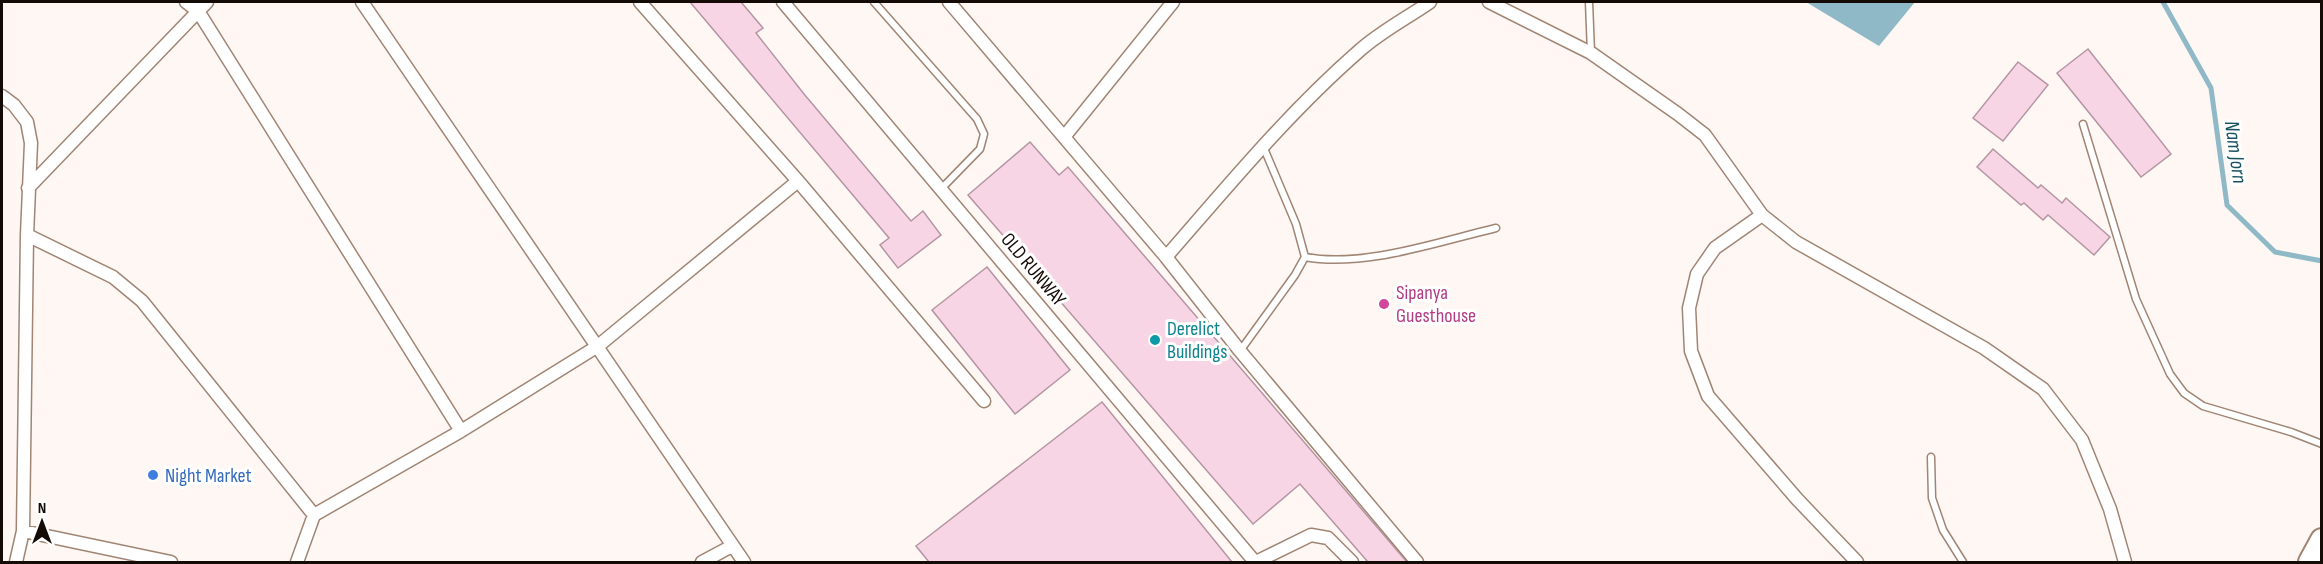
<svg xmlns="http://www.w3.org/2000/svg" width="2323" height="564" viewBox="0 0 2323 564" font-family="'Sofia Sans Condensed',sans-serif">
  <style>
    .water { fill: #8fb9c6 }
    .lines { fill: none; stroke-linecap: round; stroke-linejoin: round }
    .stream { stroke: #8fb9c6; stroke-width: 5 }
    .building { fill: #f8d5e5; stroke: #b595a3; stroke-width: 1.5 }
    .lane-casing { stroke: #a18574; stroke-width: 9 }
    .street-casing { stroke: #a18574; stroke-width: 15 }
    .highway-casing { stroke: #a18574; stroke-width: 26 }
    .lane { stroke: #fff; stroke-width: 6 }
    .street { stroke: #fff; stroke-width: 12 }
    .highway { stroke: #fff; stroke-width: 22 }
    .hotel-dot { fill: #d1479c; stroke: #fff; stroke-width: 2 }
    .culture-dot { fill: #0f9aa8; stroke: #fff; stroke-width: 2 }
    .shop-dot { fill: #3f7fe0; stroke: #fff; stroke-width: 2 }
    .labels { text-anchor: middle; stroke-width: 6; stroke-linejoin: round; paint-order: stroke }
    .street-label { font-size: 20px; fill: #150b06; stroke: #fff }
    .hotel-label { font-size: 20px; fill: #b23c85; stroke: #fff; text-anchor: start }
    .culture-label { font-size: 20px; fill: #0d838f; stroke: #fff; text-anchor: start }
    .shop-label { font-size: 20px; fill: #366cbe; stroke: #fff; text-anchor: start }
    .water-label { font-size: 21px; font-style: italic; fill: #185261; stroke: #fff }
  </style>
  <rect width="100%" height="100%" fill="#fef7f3"/>
  <path class="water" d="M1806,2H1915L1879,46Z"/>
  <g class="lines">
    <path class="stream" d="M2163,2L2211,88L2227,205L2275,252L2322,261"/>
  </g>
  <path class="building" d="M690,2H741L763,28L756,33L804,94L911,221L923,211L941,235L898,268L880,245L889,238Z
    M2088,49L2171,154L2141,177L2057,73Z
    M2018,62L2048,85L2003,141L1973,118Z
    M1030,142L1059,175L1068,167L1407,562H1368L1300,484L1253,524L968,195Z
    M1993,149L2038,188L2041,185L2062,203L2066,198L2110,237L2094,255L2048,215L2043,220L2024,203L2021,205L1977,167Z
    M987,267L1070,370L1015,414L932,310Z
    M1102,402L1232,562H929L916,546Z"/>
  <g class="lines">
    <defs>
      <path id="lane" d="M874,2L977,119L984,134L980,149L941,189
        M1589,2L1591,53
        M2083,124L2136,299L2170,374L2184,393L2203,406L2291,432L2322,444
        M1305,257C1364,268 1437,242 1496,228
        M1240,351L1295,275L1305,257L1296,224L1263,146
        M1931,457L1932,498L1943,530L1963,562"/>
      <path id="street" d="M186,2L198,11L461,431
        M362,2L744,562
        M640,2L798,181L984,401
        M783,2L1255,562
        M949,2L1166,257L1240,351L1417,562
        M1489,2L1591,53L1678,114L1705,135L1762,215L1796,242L1984,348L2043,389L2082,440L2110,509L2125,562
        M2,96L14,105L27,122L31,143L27,235L23,531L16,562
        M1064,137L1173,2
        M28,188L207,2
        M1762,215L1715,248L1697,274L1689,308L1691,351L1708,396L1797,499L1857,562
        M27,235L113,277L142,301L314,515
        M1166,257C1228,186 1288,113 1359,51C1380,32 1407,18 1430,2
        M23,531L171,562
        M297,562L314,515L461,431L598,346L798,181
        M702,562L732,546
        M1256,562L1311,535L1328,538L1352,562"/>
      <path id="highway" d="M2310,562L2322,540"/>
    </defs>
    <use href="#lane" class="lane-casing"/>
    <use href="#street" class="street-casing"/>
    <use href="#highway" class="highway-casing"/>
    <use href="#lane" class="lane"/>
    <use href="#street" class="street"/>
    <use href="#highway" class="highway"/>
  </g>
  <circle class="hotel-dot" cx="1384" cy="304" r="6"/>
  <circle class="culture-dot" cx="1155" cy="340" r="6"/>
  <circle class="shop-dot" cx="153" cy="475" r="6"/>
  <g class="labels">
    <g class="street-label">
      <text transform="translate(1034 269) rotate(50)" y="7">OLD RUNWAY</text>
    </g>
    <g class="hotel-label">
      <text x="1396" y="299">Sipanya<tspan x="1396" dy="23">Guesthouse</tspan></text>
    </g>
    <g class="culture-label">
      <text x="1167" y="335">Derelict<tspan x="1167" dy="23">Buildings</tspan></text>
    </g>
    <g class="shop-label">
      <text x="165" y="482">Night Market</text>
    </g>
    <g class="water-label">
      <text transform="translate(2236 152) rotate(82)" y="7">Nam Jorn</text>
    </g>
  </g>
  <rect width="2323" height="564" fill="none" stroke="#150b06" stroke-width="6"/>
  <g transform="translate(42 522)" stroke="#ffffff" stroke-width="4.5" paint-order="stroke">
  <path d="M0-4.5L10 22L0 15L-10 22Z" fill="#150b06"/>
  <text y="-9" font-size="16" font-weight="bold" text-anchor="middle" fill="#150b06">N</text>
  </g>
</svg>
